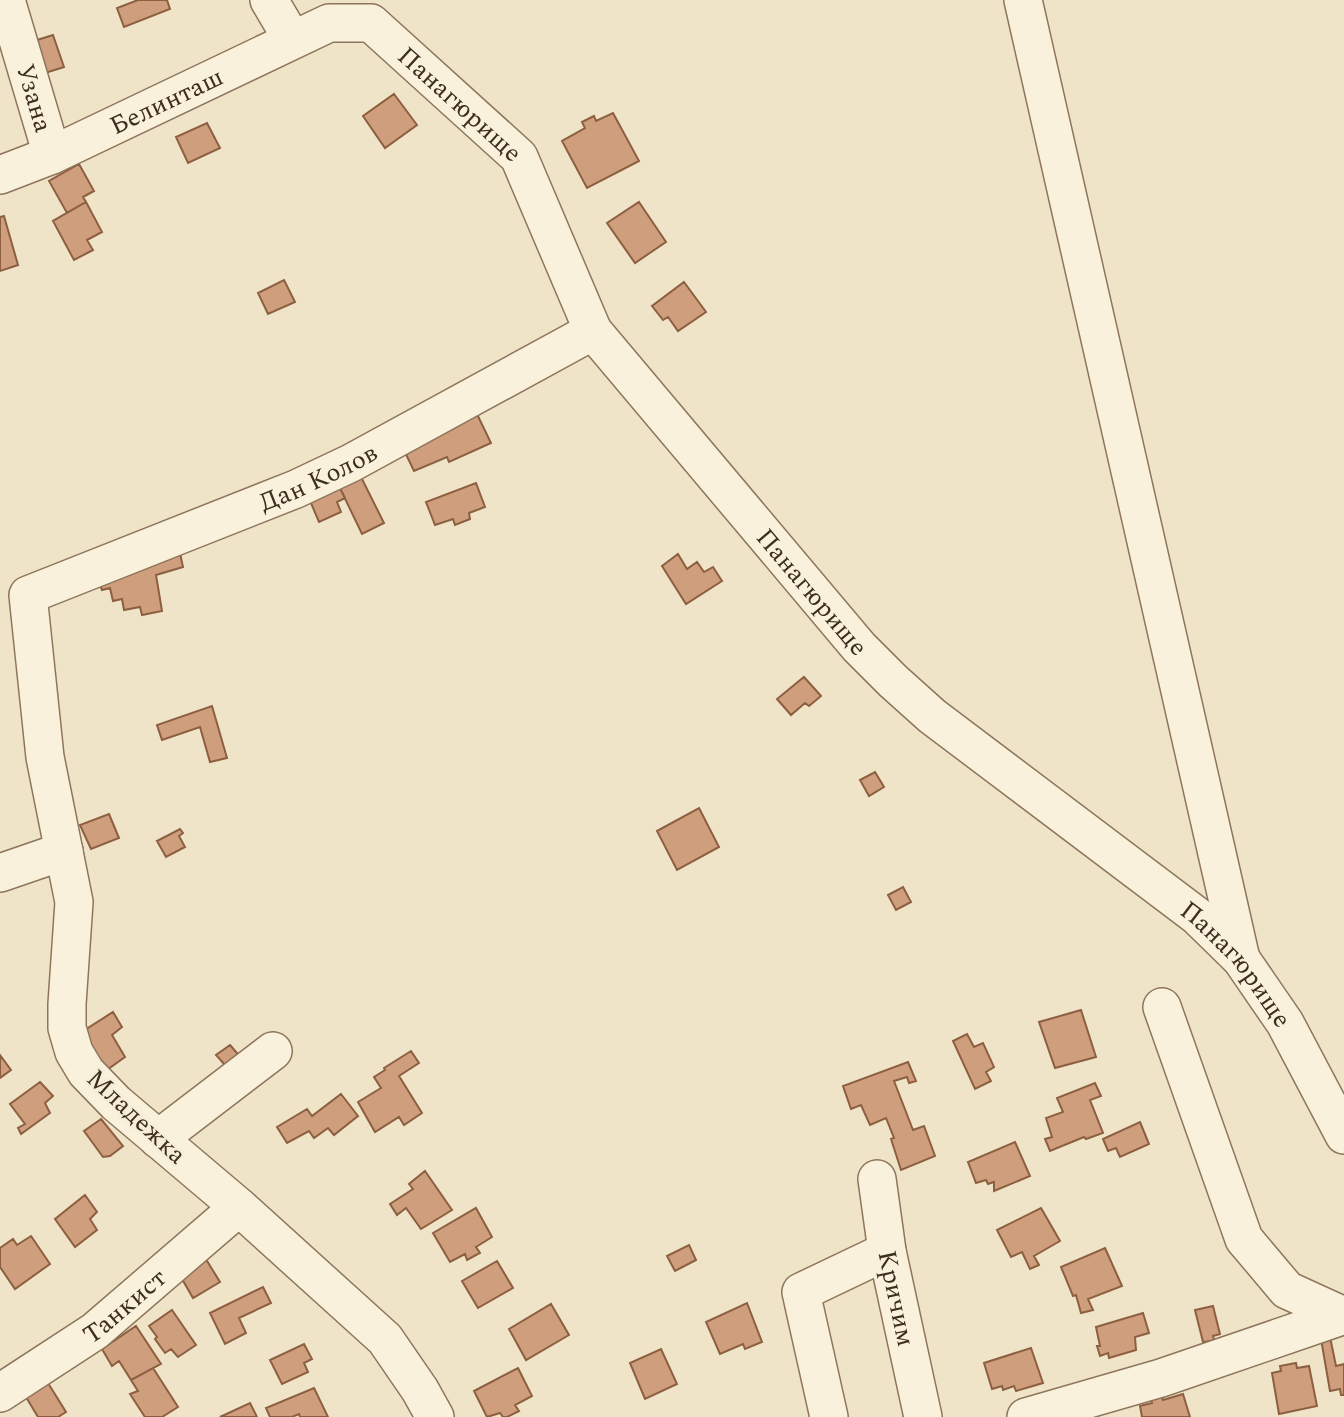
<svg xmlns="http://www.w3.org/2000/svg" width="1344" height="1417" viewBox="0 0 1344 1417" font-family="Spectral,serif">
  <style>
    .building { fill: #cf9f7d; stroke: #8d5f41; stroke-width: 2 }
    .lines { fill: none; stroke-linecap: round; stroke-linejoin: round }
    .minor-casing { stroke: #8d765c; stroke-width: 40 }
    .minor { stroke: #faf1dc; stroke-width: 37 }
    .labels { text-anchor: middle; stroke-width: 6; stroke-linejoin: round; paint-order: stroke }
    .street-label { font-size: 26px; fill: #3d2e20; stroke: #f7eed8 }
  </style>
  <rect width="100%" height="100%" fill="#f0e4c8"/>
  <path class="building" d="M138,0H167L170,9L124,27L117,8Z
    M53,35L64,67L45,73L34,41Z
    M394,94L417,125L385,148L363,116Z
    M613,113L639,161L587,188L562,141L585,128L582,122L594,116L596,121Z
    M207,123L220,148L188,163L176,137Z
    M79,164L94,191L83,197L86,202L67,213L49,181Z
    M86,202L102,232L87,240L93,250L74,260L53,221Z
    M639,202L666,242L635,263L607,223Z
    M4,216L18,265L0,271V217Z
    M284,280L295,302L268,314L258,293Z
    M684,282L706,312L678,331L668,317L663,320L652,306Z
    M476,412L491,443L449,462L447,457L414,471L402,446Z
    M359,473L384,523L362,534L338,484Z
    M476,483L485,507L469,513L470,519L455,525L453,519L435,525L426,502Z
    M338,484L345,498L337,502L341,512L319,522L308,496Z
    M180,553L183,567L156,575L162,611L142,615L140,607L124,610L122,599L113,601L110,588L102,590L97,577Z
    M678,554L687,569L697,562L704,572L713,567L722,581L686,604L662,566Z
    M804,677L821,696L809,706L805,703L791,715L777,699Z
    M212,706L227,758L210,762L200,727L162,740L157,725Z
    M875,772L884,787L869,796L860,780Z
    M699,808L719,847L677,870L657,831Z
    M109,814L119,838L91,849L80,825Z
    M180,829L183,833L179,836L185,847L166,857L157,841Z
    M903,887L911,902L896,910L888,895Z
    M1081,1010L1096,1057L1055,1068L1039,1022Z
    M113,1012L122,1027L112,1035L125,1057L104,1072L77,1035Z
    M967,1034L974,1047L983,1043L994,1067L986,1072L991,1081L975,1089L953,1041Z
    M230,1045L248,1066L225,1065L216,1055Z
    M411,1051L419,1063L399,1076L422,1113L404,1125L399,1117L375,1132L358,1102L381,1088L374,1077L385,1070L384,1068Z
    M0,1055L11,1070L0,1078Z
    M908,1062L916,1081L909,1083L907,1077L894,1081L913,1130L924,1126L935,1156L901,1170L891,1139L894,1138L886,1118L870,1125L861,1105L851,1109L843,1086Z
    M40,1082L53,1096L45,1103L50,1113L21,1134L18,1128L25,1124L10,1104Z
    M1095,1083L1101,1096L1090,1100L1103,1133L1086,1139L1084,1137L1050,1151L1045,1139L1052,1137L1046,1118L1063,1112L1057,1098Z
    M341,1094L358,1116L334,1135L328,1128L314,1138L309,1131L287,1143L277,1127L307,1109L312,1116Z
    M101,1119L123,1146L110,1156L103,1157L84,1131Z
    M1140,1122L1149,1144L1120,1157L1116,1148L1108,1151L1103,1139Z
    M1015,1142L1030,1176L994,1191V1182L988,1184L986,1180L976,1183L968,1162Z
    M425,1171L452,1210L421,1229L406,1208L397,1215L390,1204L413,1189L409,1184Z
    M85,1195L97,1212L90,1219L97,1230L75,1247L55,1219Z
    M476,1208L492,1237L476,1247L480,1253L467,1260L465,1254L450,1262L433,1233Z
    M1041,1208L1060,1241L1034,1256L1039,1265L1030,1269L1022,1252L1011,1257L997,1230Z
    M31,1236L50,1264L15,1289L0,1267V1248L13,1239L17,1245Z
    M689,1245L696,1260L675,1271L667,1256Z
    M1105,1248L1122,1286L1088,1299L1093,1310L1081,1313L1076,1295L1073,1296L1061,1267Z
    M204,1256L220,1282L193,1298L178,1272Z
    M497,1261L513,1288L478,1308L462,1281Z
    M263,1287L271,1303L239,1318L246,1333L225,1344L210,1313Z
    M747,1303L762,1342L745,1349L743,1344L720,1354L706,1322Z
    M551,1304L569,1335L526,1360L509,1329Z
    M1213,1306L1220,1334L1213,1336L1216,1346L1212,1347L1211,1341L1203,1342L1195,1310Z
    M172,1310L196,1345L178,1357L171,1349L165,1353L155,1339L157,1337L149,1326Z
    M1143,1313L1149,1333L1135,1337L1136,1350L1109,1358L1108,1353L1100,1356L1097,1346H1100L1096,1327Z
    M136,1326L161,1364L131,1380L119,1361L112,1366L102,1349Z
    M1330,1337L1336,1366L1344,1364V1395H1341L1340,1389L1330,1391L1321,1339Z
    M304,1344L312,1359L304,1363L308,1372L282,1384L270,1360Z
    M1031,1348L1043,1383L1016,1391L1014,1386L1003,1390L1002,1386L992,1389L984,1363Z
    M661,1349L677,1384L645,1399L630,1363Z
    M1296,1363L1297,1368L1309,1366L1317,1406L1279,1414L1272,1373L1281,1371L1280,1366Z
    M153,1368L178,1407L162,1417H145L130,1394L138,1391L131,1380Z
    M518,1368L532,1396L515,1405L519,1411L507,1417H503L500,1413L487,1417L474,1391Z
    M48,1383L66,1412L58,1417H38L26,1397Z
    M314,1388L328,1417H300L299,1414L292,1417H270L266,1408Z
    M1160,1391L1163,1400L1183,1394L1190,1417H1142L1140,1406L1152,1403L1150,1395Z
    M250,1403L257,1417H220Z"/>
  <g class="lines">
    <defs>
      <g id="minor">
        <path id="s1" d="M6,0L52,155"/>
        <path d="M269,0L292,39"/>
        <path d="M1023,0L1241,959"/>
        <path id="s2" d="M0,175L52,155L329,23H371L519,157L593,331L859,647L893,681L932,716L1197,916L1241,959L1285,1023L1344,1135"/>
        <path d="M0,873L64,851"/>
        <path d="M1162,1007L1244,1239L1287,1290L1344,1316"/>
        <path d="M158,1139L273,1051"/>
        <path id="s3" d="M877,1179L887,1251L923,1417"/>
        <path id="s4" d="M0,1393L95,1331L239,1207"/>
        <path id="s5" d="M435,1417L420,1390L385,1339L239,1207L116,1103L86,1072L74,1052L67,1028V1004L74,902L45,757L28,595L296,489L351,463L593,331"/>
        <path d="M829,1417L801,1292L887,1251"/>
        <path d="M1026,1417L1161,1378L1342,1316"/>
      </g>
    </defs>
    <use href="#minor" class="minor-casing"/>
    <use href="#minor" class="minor"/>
  </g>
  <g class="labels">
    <g class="street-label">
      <text dy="9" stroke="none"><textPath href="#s1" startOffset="102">Узана</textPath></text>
      <text dy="9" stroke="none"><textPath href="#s2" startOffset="182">Белинташ</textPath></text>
      <text dy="9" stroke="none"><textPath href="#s2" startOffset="525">Панагюрище</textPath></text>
      <text dy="9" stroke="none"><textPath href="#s5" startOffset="1292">Дан Колов</textPath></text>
      <text dy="9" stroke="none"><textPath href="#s2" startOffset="1134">Панагюрище</textPath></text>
      <text dy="9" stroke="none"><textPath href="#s2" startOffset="1701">Панагюрище</textPath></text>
      <text transform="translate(137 1116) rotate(43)" y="9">Младежка</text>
      <text dy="9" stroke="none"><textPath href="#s3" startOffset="121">Кричим</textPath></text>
      <text dy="9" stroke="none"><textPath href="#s4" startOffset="152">Танкист</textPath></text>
    </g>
  </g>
</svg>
